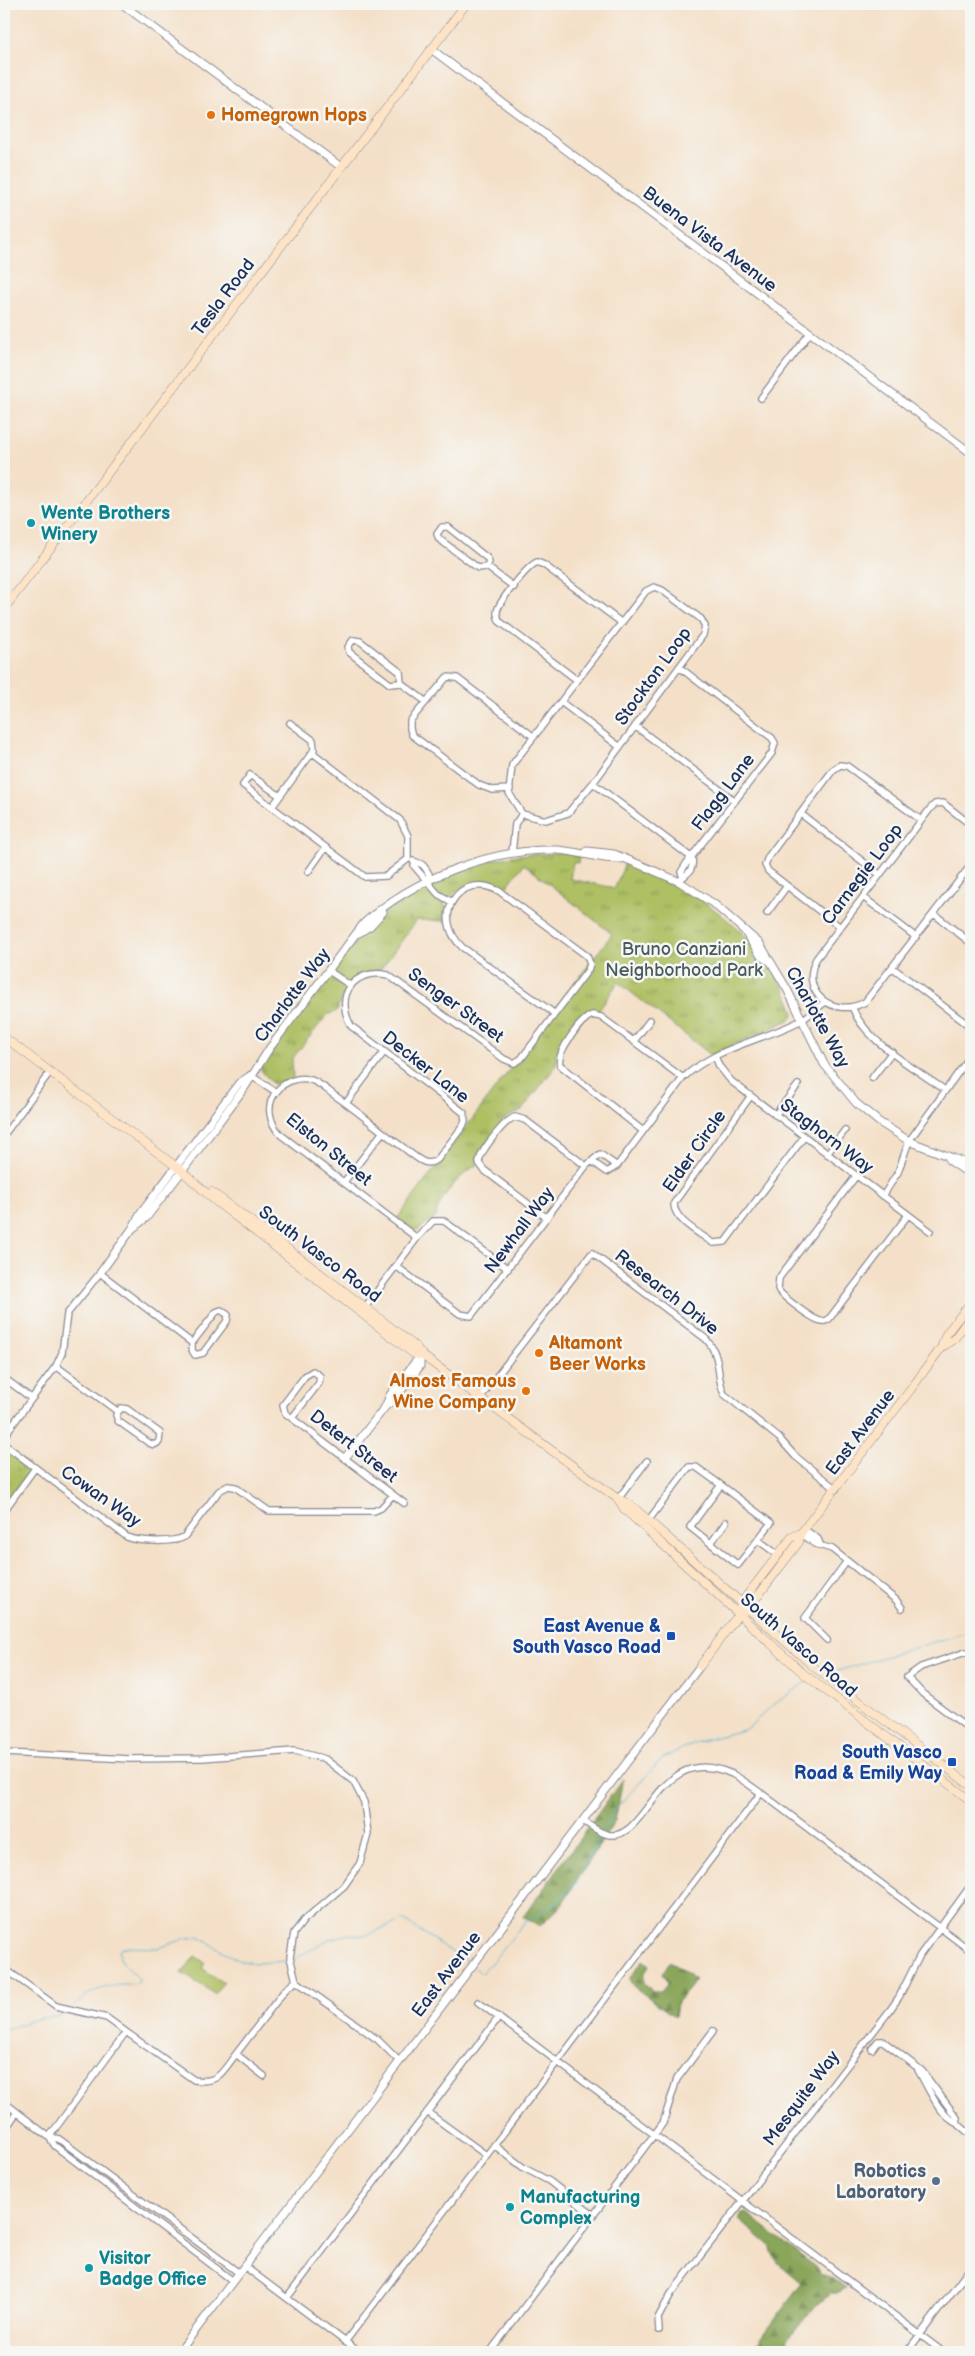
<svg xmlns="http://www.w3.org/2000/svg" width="975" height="2356" viewBox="0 0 975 2356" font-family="'Balsamiq Sans',sans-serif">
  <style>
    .green { fill: #aec064; stroke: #647861 }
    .forest { fill: url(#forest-firs); stroke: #526a5c }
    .park { fill: url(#park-tufts); stroke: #647861 }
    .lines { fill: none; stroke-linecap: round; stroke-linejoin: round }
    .stream { stroke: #55b4d3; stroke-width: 1 }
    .minor-casing { stroke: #888893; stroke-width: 8 }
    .tertiary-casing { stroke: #888893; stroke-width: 9 }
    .secondary-casing { stroke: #888893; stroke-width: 9 }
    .minor { stroke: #fff; stroke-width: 5.5 }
    .tertiary { stroke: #fff; stroke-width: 7 }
    .secondary { stroke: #fee4c6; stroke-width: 8 }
    .food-dot { fill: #e8710a; stroke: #f6f6f2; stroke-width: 2 }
    .culture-dot { fill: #0f9aa8; stroke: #f6f6f2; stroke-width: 2 }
    .transit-dot { fill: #1a4fb4; stroke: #f6f6f2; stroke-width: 2 }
    .service-dot { fill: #5c6f8a; stroke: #f6f6f2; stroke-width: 2 }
    .labels { text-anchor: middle; stroke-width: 5; stroke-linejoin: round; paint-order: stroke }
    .food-label { font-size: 18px; font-weight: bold; fill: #c56008; stroke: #f6f6f2; text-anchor: start }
    .street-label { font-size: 18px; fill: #1b2f5e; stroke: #f6f6f2 }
    .culture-label { font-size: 18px; font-weight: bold; fill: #0d838f; stroke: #f6f6f2; text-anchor: start }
    .park-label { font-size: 18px; fill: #475a60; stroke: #f6f6f2 }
    .transit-label { font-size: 18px; font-weight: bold; fill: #164399; stroke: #f6f6f2; text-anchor: end }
    .service-label { font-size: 18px; font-weight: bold; fill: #4e5e75; stroke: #f6f6f2; text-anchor: end }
  </style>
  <defs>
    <pattern id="forest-firs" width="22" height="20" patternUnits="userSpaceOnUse" patternTransform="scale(1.25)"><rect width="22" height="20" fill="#8aa65a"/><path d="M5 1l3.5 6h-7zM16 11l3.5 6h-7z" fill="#70884e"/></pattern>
    <pattern id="park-tufts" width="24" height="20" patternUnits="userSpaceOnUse" patternTransform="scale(1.25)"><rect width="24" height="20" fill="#aec064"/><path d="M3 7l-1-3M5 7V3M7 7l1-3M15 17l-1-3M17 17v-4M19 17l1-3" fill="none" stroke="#8d9c56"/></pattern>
  </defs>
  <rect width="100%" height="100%" fill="#f6f6f2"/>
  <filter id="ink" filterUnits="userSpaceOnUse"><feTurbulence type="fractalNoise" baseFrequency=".02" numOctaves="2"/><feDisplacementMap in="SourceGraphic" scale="10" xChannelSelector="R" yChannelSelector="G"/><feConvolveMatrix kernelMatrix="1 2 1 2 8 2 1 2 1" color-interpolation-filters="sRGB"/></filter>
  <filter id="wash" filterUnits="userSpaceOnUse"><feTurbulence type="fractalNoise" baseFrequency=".0096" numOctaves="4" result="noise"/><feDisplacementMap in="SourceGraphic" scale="20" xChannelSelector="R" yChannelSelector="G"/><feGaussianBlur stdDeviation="1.12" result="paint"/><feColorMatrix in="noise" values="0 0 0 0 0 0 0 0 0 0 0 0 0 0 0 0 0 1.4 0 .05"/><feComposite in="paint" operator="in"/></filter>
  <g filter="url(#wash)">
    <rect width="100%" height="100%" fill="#f4e0c8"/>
    <path class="green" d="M195,1956L205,1963L202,1968L223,1983L215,1994L182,1973Z"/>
    <path class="forest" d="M623,1779L615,1821L560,1907L540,1926L523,1917Z
      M643,1960L649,1965L644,1975V1984L653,1991H662L668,1983L662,1974L670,1961L696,1980L677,2002L675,2017L633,1986L629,1979Z
      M747,2213L819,2270L820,2274C828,2279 841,2280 846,2288L837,2293H830L813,2308L787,2341L795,2350L793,2352H751L802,2283C791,2274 772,2262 771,2247L738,2219L742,2214Z"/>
    <path class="park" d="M557,853L578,854L580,857L578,863L573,862L570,879L615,888L625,863C694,885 771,941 794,1013L789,1020L711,1055L618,982L598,1012L590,1013L582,1019L556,1055V1066L521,1111L507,1117L478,1154L477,1165C462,1173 437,1199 436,1217C413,1230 423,1238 396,1220L612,934L524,864L505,889C478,877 462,882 444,904L446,910L445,921L417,920L380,970C354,972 344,989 337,1011L327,1015L292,1059L293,1078L280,1084H273L260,1069L263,1062L339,961L360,936L387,911L418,889L441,882L447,875L486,861L517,855Z
      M4,1447L27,1464L29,1473L4,1504Z"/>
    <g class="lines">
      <path class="stream" d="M834,1672L971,1631
        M603,1830L616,1808L663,1758L694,1743L747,1729L772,1706L806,1682
        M293,1960L329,1939L350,1934L365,1936L403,1920L470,1964
        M475,1968L482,1974L524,1923L559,1901L580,1876L601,1834
        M73,2007C86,1992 104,1986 123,1985C129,1985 133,1986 139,1982V1979L124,1964L120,1958L119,1950L123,1947L159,1948L187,1938L199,1937L240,1961L256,1963L289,1961
        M4,2029C15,2028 23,2022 34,2020C46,2016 57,2019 68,2011"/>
    </g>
  </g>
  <g filter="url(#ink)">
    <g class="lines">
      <defs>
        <path id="minor" d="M761,398L810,333
          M487,567L478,568L439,539L437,534L442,527H448L487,558L489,562L487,567L514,587
          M654,587L662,590L701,619L705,626L703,635L593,783L568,813L546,820L522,814L509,793L512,765L646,591Z
          M679,667L772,738L775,743L772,753L686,864L681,872L683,877
          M577,680L499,621C499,620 497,614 497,613C496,604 528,566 537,562L544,565L622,623
          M401,683L390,684L349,652L348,647L353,640L360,641L400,672L401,683L425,701
          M561,702L620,747
          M290,723L313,740L314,750L272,807L365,877L386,876L408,859V836L400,820L313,753
          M635,726L735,801
          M593,783L692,858
          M510,789L492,790L479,785L412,735L410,729V721L447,677L457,678L534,737
          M272,807L243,785L250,775L280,796
          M801,814L879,874
          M971,825L943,803L935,804L930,809L816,959C799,993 834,1019 865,1002L971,865
          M512,853L515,824L522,814
          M413,861C423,864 423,864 429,874L428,881
          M415,862L414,866L438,894L452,902
          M308,872L325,848
          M682,878C689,873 694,869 692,858
          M863,897L916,937
          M767,913L787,886
          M934,914L971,943
          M840,927L768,871L765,865L768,857L833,770L840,765L847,766L921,820
          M893,968L971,1027
          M329,971L351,986
          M853,1009C866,1042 917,1070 945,1090
          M634,1041L650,1020
          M715,1056L719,1066L731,1081L930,1231
          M250,1075L276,1092
          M872,1078L892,1052
          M750,1097L674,1203C673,1220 701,1234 713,1243L725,1242L804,1137
          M346,1103L384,1052
          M775,1115L798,1085
          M643,1131L560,1065C556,1053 580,1020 592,1015L601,1017L683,1078
          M4,1135L50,1072
          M827,1154L845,1130
          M593,1162L607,1172L617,1166L683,1078C716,1047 761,1041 800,1021C809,1016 817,1008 825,1002
          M856,1176L779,1278L778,1289C781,1296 814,1321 822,1321C825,1322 827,1320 829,1319L908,1215
          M344,1182L382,1133
          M883,1196L898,1172L909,1141L971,1055
          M547,1218L484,1170L479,1163C479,1152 505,1120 515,1117L525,1120L586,1166
          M417,1238L281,1135C269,1123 265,1104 277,1091C285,1081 299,1076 311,1080C320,1083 327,1090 334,1095C358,1111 380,1131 404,1148C409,1152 416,1158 422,1161C427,1164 432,1163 437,1160L463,1126L465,1121L464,1113L351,1026C334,995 354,968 388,975L504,1059L514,1063L521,1059L588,970L590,964L587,956L499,891C459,870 430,916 462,947L555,1014
          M396,1266L460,1314L471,1316L586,1166L600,1154L617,1166
          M221,1310L228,1315L227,1321L203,1353L195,1355L192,1350V1343L216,1312Z
          M363,1310L417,1238L433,1221H444L508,1269
          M56,1366L117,1411
          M4,1378L31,1398
          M480,1398L592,1253L706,1339C723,1359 715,1373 724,1394L779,1438L795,1456L836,1489
          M121,1408L127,1409L160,1433L159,1442L154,1445L149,1443L118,1421L116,1415Z
          M292,1418L319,1383L320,1376L313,1371L305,1376L283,1405L285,1413L404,1503
          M4,1436L56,1366L62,1353L67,1314L100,1273L192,1343
          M4,1444L127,1537C139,1542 173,1543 184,1537L219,1491L228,1486L235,1487L269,1511H374L381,1508L393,1495
          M721,1485L771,1523L738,1565L690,1527Z
          M618,1499L647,1461
          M4,1511L35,1468
          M648,1521L689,1467H696L721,1485
          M804,1529L818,1539L820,1544
          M801,1533L815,1544L832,1549L896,1600L902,1608
          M758,1540L778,1555
          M711,1543L726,1522
          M827,1640L805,1618L847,1561
          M971,1655L966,1652L921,1667L907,1677L923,1694L971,1730
          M4,1753L130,1759L202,1758L295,1751L325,1759L353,1781L364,1802L368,1834L360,1863L344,1886L304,1920L294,1933L290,1957L296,1981L285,1990L236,2054
          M583,1821C591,1826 600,1834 610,1835C649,1839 658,1741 732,1774C742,1779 752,1787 761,1793L971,1951
          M4,1968L56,2006L107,2018L126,2032L49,2137
          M296,1981L378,2040L399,2061
          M478,2002L943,2352
          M126,2032L194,2080C219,2084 222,2072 236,2054L264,2076
          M872,2049L878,2041H883L922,2071L957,2118L958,2124L971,2135
          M918,2070C928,2087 939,2116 958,2124
          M4,2102L49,2137L55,2146L233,2281
          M427,2112L486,2155
          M4,2131L17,2112
          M49,2137L59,2139L239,2273
          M494,2145L524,2168L549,2181L593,2215
          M244,2266L359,2352
          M287,2298L499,2017
          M659,2330L658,2318L671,2294L890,2010L899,1997L920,1955L971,1885
          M345,2342L761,1793
          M490,2352L663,2123L677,2079L713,2031
          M907,2352L971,2267"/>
        <path id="tertiary" d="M122,4L341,167
          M431,49L971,453
          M587,851L614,854L650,869L680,882L714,904L760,944L787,989L824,1064L856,1103L879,1122L909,1141L971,1165
          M745,932L761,956L767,960
          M359,933L370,926L383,912
          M949,1160L971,1175
          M132,1229L146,1218L186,1166L245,1087L269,1049L364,923C413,879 491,848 557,850C579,851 600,860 621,859
          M100,1273L132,1229L141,1213L239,1083L250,1076
          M386,1406L395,1399L420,1366V1360
          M345,1458L385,1407L390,1395L415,1362L423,1356
          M179,2352L700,1666"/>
        <path id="secondary" d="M4,609L466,4
          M4,1037L182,1171L214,1200L414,1354L423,1356L618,1499L631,1505L815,1668L971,1786
          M212,1192L365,1307L416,1347L423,1356
          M941,1348L954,1339L971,1316
          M618,1499L624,1509L804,1674L971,1801
          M740,1608L741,1603L792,1537L801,1533
          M700,1666L738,1615L748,1609L799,1542L801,1533L908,1393L941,1348L946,1334L971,1302"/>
      </defs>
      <use href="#minor" class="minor-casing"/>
      <use href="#tertiary" class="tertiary-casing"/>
      <use href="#secondary" class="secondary-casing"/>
      <use href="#minor" class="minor"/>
      <use href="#tertiary" class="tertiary"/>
      <use href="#secondary" class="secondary"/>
    </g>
  </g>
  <g class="food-dot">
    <circle cx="211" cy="115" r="5"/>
    <circle cx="539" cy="1353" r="5"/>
    <circle cx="526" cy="1391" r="5"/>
  </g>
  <g class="culture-dot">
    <circle cx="31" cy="523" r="5"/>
    <circle cx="510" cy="2207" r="5"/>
    <circle cx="89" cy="2268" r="5"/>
  </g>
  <g class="transit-dot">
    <rect x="666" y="1631" width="10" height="10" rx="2.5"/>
    <rect x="947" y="1757" width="10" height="10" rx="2.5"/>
  </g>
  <circle class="service-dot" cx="936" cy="2181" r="5"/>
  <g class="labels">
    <g class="food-label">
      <text x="221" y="121">Homegrown Hops</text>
      <text x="549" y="1349">Altamont<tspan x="549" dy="21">Beer Works</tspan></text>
      <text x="516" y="1387" text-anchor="end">Almost Famous<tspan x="516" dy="21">Wine Company</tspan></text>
    </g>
    <g class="street-label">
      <text transform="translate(710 239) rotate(37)" y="6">Buena Vista Avenue</text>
      <text transform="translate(223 297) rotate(-53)" y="6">Tesla Road</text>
      <text transform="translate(653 676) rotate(-54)" y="6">Stockton Loop</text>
      <text transform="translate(723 792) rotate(-53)" y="6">Flagg Lane</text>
      <text transform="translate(862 874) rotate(-53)" y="6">Carnegie Loop</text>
      <text transform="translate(292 995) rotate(-53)" y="6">Charlotte Way</text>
      <text transform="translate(456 1005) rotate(36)" y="6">Senger Street</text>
      <text transform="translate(818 1017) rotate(61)" y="6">Charlotte Way</text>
      <text transform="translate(426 1067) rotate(38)" y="6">Decker Lane</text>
      <text transform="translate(827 1136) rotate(37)" y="6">Staghorn Way</text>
      <text transform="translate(329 1149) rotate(39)" y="6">Elston Street</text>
      <text transform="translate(694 1151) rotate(-55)" y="6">Elder Circle</text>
      <text transform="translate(519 1230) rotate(-53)" y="6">Newhall Way</text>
      <text transform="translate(320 1254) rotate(37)" y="6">South Vasco Road</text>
      <text transform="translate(667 1292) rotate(38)" y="6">Research Drive</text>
      <text transform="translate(860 1432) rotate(-53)" y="6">East Avenue</text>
      <text transform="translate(354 1446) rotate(38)" y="6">Detert Street</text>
      <text transform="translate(101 1496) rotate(35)" y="6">Cowan Way</text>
      <text transform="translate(799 1645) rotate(41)" y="6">South Vasco Road</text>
      <text transform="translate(446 1974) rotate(-53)" y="6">East Avenue</text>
      <text transform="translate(801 2098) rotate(-53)" y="6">Mesquite Way</text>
    </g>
    <g class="culture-label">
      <text x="41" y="519">Wente Brothers<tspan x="41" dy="21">Winery</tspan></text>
      <text x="520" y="2203">Manufacturing<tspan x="520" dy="21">Complex</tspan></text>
      <text x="99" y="2264">Visitor<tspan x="99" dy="21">Badge Office</tspan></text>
    </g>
    <g class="park-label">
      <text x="684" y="955">Bruno Canziani<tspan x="684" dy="21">Neighborhood Park</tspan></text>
    </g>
    <g class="transit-label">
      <text x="661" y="1632">East Avenue &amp;<tspan x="661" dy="21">South Vasco Road</tspan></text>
      <text x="942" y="1758">South Vasco<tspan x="942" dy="21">Road &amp; Emily Way</tspan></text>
    </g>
    <g class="service-label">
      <text x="926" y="2177">Robotics<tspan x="926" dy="21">Laboratory</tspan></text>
    </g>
  </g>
  <rect width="975" height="2356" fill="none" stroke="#f6f6f2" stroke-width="20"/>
</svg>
